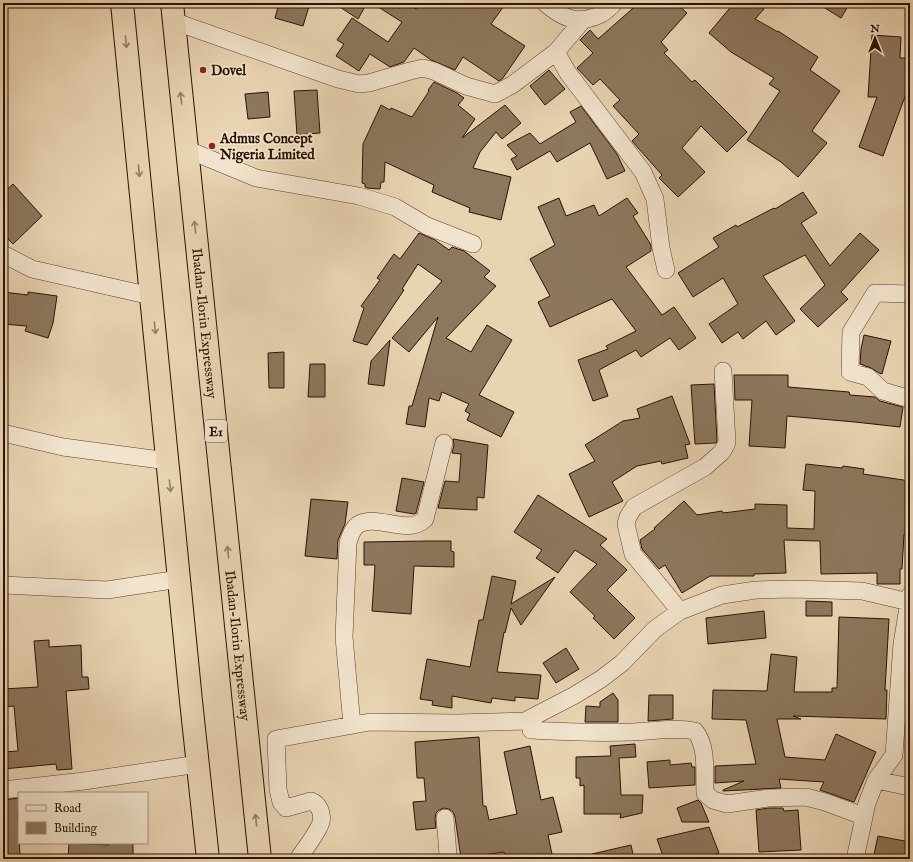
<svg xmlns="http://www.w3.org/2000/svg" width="913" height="862" viewBox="0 0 913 862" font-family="'IM FELL English',serif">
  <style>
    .building { fill: #8d775e; stroke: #291202 }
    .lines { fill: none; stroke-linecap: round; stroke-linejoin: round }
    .minor-casing { stroke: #59422e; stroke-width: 18 }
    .highway-casing { stroke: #291202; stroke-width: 24 }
    .minor { stroke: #f1e3cd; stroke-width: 17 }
    .highway { stroke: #e9d4b2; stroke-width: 22 }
    .oneway { stroke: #937d63 }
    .poi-dot { fill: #8f2418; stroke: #f1e3cd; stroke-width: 1.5 }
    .labels { text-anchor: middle; stroke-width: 3.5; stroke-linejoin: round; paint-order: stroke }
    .shield { fill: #f1e3cd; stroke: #65513f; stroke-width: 1 }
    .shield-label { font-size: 13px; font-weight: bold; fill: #291202 }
    .poi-label { font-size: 14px; font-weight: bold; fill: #291202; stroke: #f1e3cd; text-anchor: start }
    .street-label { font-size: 14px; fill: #291202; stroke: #f1e3cd }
  </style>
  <rect width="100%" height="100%" fill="#e9d4b2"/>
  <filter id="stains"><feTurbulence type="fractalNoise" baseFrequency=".005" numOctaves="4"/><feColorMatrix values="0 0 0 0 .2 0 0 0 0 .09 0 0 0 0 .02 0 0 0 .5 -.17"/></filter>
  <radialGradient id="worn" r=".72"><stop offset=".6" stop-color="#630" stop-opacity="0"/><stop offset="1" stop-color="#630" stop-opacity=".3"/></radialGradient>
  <path class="building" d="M279,3H310L303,26L275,18Z
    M334,3H367L358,19Z
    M372,3H406L416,9L420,3H506L491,24L525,46L503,78L499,81L463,57L455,70L431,60L414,48L404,62L390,67L370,54L359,71L336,56L344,44L337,40L352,18L388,42L402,22Z
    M639,3H676L687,13L661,42L668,50L664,53L692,82L695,80L747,132L727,152L701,126L682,148L705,172L678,197L659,178L662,175L632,141L639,134L613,106L620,100L600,79L593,85L577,68L593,53L580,40L590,30L598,39Z
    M734,3H756L764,9L755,19L778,32V31L818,57L810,70L840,91L812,131L827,143L798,177L781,162L747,140L780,91L769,84L774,78L731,52L709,33Z
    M817,3H850L841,18Z
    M872,35L901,37L900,58H910V83L883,156L859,147L877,97H868Z
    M549,70L565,89L545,105L530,86Z
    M434,82L457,93L464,98L458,105L475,119L462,138L505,105L521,123L502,139L496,132L480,152L473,168L511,177L501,220L469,212L470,208L432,192L434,185L385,162L384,182H381L380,189L367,188L365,187V184L362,183L363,144L381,105L390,110L391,108L412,117L429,91L428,90Z
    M317,90L320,133L297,135L294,91Z
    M268,92L270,117L248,119L245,94Z
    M581,106L617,154L625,171L607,179L590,143L557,162L550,151L517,170L511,159L517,156L507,145L530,133L540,144L576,122L570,112Z
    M13,184L42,216L13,244L3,234V193Z
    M803,192L817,213L801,223L830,266L860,233L879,250L841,292L848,299L818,327L800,309L825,285L805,255L763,276L795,321L776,335L766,321L743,339L738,332L722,343L709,324L738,304L723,278L693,297L678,273L719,247L713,238L736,225L737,227L774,208L775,209Z
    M559,198L566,216L594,205L599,216L627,198L638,213L633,216L651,245V251L626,267L662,315L674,307L696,338L679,350L670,338L641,357L636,350L599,370L608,396L593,401L578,360L608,349L606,346L636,331L612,299L550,327L538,302L550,296L530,259L555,245L538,207Z
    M419,233L435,240L449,250L452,247L464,251L490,271L484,277L496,286L446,338L471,352L487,325L512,340L479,395L514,412L501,437L467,420L470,414L465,411L469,404L442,392L439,401L429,398L425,427L406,424L409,406H412L438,317L409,352L392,338L442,281L418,264L402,289L404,290L367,345L353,341L364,308L361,306L380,280L377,278L394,254L400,259Z
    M3,292L28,295V292L57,296L53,323L48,338L25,331L27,326L3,324Z
    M864,335L891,341L882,374L879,373L871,368L860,364L861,349Z
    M390,340L384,386L368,384L371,361Z
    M284,352V388H269L268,353Z
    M310,364H325V397H308Z
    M734,375H788V387L849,392L850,395L875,397L880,401L903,407L900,427L855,422L787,416L785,448L749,446L752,400H735Z
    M714,384L717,441L716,443L695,444L691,385Z
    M672,396L690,444L685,445L688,458L662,464L661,461L637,466L612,482L623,501L589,517L569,474L595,461L585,445L623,421L640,418L637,409Z
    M453,439L488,445L484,498L477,497V510L438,508L445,481L459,482L461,454L452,453L454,445Z
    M806,464L842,468L843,466L864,469L863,474L910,481L908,508H910V535L904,534L902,569H900V584H877V573L821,574L820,541L784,540L786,573L754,574V576H710L682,593L665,565L659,569L642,549L640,540L655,529L654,528L684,501L697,515L722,511L723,513L755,509V504L787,505V528L814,529L815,491L803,490Z
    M402,478L424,482L416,513L414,514L396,511Z
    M538,495L607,539L600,545L627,570L607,590L635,618L614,639L593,618L595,616L570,592L597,564L575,550L558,573L536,558L542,550L514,532Z
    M311,499L348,502L345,524L338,540L337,559L305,556Z
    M427,541H451V551L454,552V567L414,566L411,614L372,611L375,565H364V542Z
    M492,576L516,581L511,604L555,577L521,625L511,608L505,633L504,632L497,672L541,675L538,699L515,697V701L492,698L491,703L452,696V708L432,705L433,701L420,699L427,659L470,667L479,620H483Z
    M806,601L832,602V616H806Z
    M764,611L766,638L708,644L706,618Z
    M839,617L889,619L885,690H887L886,719L793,716L801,719H777L785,757L825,760L836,734L876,752L854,802L820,790L824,782L779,779L781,788L723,791V790L744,781L715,783V766L756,764L746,720L712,719L713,690L767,691L771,654L797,657L794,692H832V688H837Z
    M49,640V647L81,645L82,677H88L89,689L66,691L72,769L57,770L56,764L3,769V752L18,751L14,706L3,707V689L38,687L34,641Z
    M566,648L579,669L556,683L543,663Z
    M613,693L618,700V722H585L586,706L600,707V702Z
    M649,695H673V719L648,721Z
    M479,737L483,806H486L489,820L517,814L504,752L530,746L541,800L553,797L562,832L548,835L553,859H505L504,852L461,858L455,817L453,812L449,809L444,808L439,810L436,813L435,819L436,828L416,830L413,802L426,801L424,778H417L415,742Z
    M635,744L636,757L619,758L621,795H643L642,813L620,818L621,814H584V785L580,786V778H576V757L611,756L610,746Z
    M670,760V765L691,763L692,767H695V785L649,788L647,762Z
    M19,798L18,817L20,855L3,856V800Z
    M698,800L701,803L709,822H682L677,808Z
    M769,808H783L784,811L798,810L801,850L759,852L756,810Z
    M709,827L719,853L704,859H664L657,839Z
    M878,836L910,842V859H873Z
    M69,843L109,845V843H133V859H68Z
    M631,845L634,859H593L592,854Z"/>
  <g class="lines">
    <defs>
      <path id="minor" d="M545,3C562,18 577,25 599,15C605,13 610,7 614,3
        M173,21L338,79L359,84L369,83L410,71L423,68L434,71L466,86L495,94L512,85L556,52L583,20
        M556,52L568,73L643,172L655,199L661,248L666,270
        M186,149L256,178L359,196L395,207L427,226L473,244
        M3,254L32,269L151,296
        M910,294L875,293L851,332L850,372L868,377L883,391L910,399
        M3,433L63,447L168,461
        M3,585L107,590L179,579
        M680,611L633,554L626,524L628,517L634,507L705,467L722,452L726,445L727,442L723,371
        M352,725L344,637L348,543C350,536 353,527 359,524C378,514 408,536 425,519L444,443
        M531,730C565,732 599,733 633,732C654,731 674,727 695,731C708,747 704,773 705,793L713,800L727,804L768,798L806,797L825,802L863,816
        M876,780L910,787
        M3,790L84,781L198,764
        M445,818L448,854L446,859
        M298,859C304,850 319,831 321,822C323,813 319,804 311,801L286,808L281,802L278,789L276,739L370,722L458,723L525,721L575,695L601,679L622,663L655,629L680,611L722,595L756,590L791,589L862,591L909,602
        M855,859L867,803L876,780L894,755L902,644L910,595"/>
      <g id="highway">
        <path d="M122,3L191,701L208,859"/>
        <path id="s1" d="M172,3L260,859"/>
      </g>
    </defs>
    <use href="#minor" class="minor-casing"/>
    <use href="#highway" class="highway-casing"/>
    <use href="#minor" class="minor"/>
    <use href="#highway" class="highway"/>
  </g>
  <defs><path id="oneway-shaft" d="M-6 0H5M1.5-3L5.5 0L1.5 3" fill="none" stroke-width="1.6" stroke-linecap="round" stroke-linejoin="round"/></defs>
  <g class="oneway">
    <use href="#oneway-shaft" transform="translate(126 42) rotate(84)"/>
    <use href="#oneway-shaft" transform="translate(181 98) rotate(-96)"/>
    <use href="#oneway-shaft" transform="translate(139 171) rotate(84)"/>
    <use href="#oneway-shaft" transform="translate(195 227) rotate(-96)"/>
    <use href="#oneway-shaft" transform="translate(155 328) rotate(84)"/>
    <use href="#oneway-shaft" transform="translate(170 486) rotate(84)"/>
    <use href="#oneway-shaft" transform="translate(228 552) rotate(-96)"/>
    <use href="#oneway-shaft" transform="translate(256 820) rotate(-96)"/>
  </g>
  <g class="poi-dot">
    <circle cx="203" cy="70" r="4"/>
    <circle cx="212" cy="146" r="4"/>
  </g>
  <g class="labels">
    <rect class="shield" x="205" y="420" width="22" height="22" rx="3"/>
    <g class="shield-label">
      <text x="216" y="436">E1</text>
    </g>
    <g class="poi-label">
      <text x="211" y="75">Dovel</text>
      <text x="220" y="143">Admus Concept<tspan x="220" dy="16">Nigeria Limited</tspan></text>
    </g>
    <g class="street-label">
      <text dy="5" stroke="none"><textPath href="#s1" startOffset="322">Ibadan-Ilorin Expressway</textPath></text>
      <text dy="5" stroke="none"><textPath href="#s1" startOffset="646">Ibadan-Ilorin Expressway</textPath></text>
    </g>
  </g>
  <rect width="913" height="862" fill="none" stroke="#e9d4b2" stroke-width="16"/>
  <rect x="4" y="4" width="905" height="854" fill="none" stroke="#291202" stroke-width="2"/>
  <rect x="8" y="8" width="897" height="846" fill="none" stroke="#291202"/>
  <rect x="18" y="792" width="130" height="52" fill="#f1e3cd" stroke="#a18f7c"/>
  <rect x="26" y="805" width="20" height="6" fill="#f1e3cd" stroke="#a18f7c"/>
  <text x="54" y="812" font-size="12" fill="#291202">Road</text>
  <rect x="26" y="822" width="20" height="12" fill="#8d775e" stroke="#a18f7c"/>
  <text x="54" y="832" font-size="12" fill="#291202">Building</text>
  <g transform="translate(875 38)" stroke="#f1e3cd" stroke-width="3" paint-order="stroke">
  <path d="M0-3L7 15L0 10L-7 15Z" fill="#291202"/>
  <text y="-6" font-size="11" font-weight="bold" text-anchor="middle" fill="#291202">N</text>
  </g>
  <rect width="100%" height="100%" filter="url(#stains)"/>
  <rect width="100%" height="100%" fill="url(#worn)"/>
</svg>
